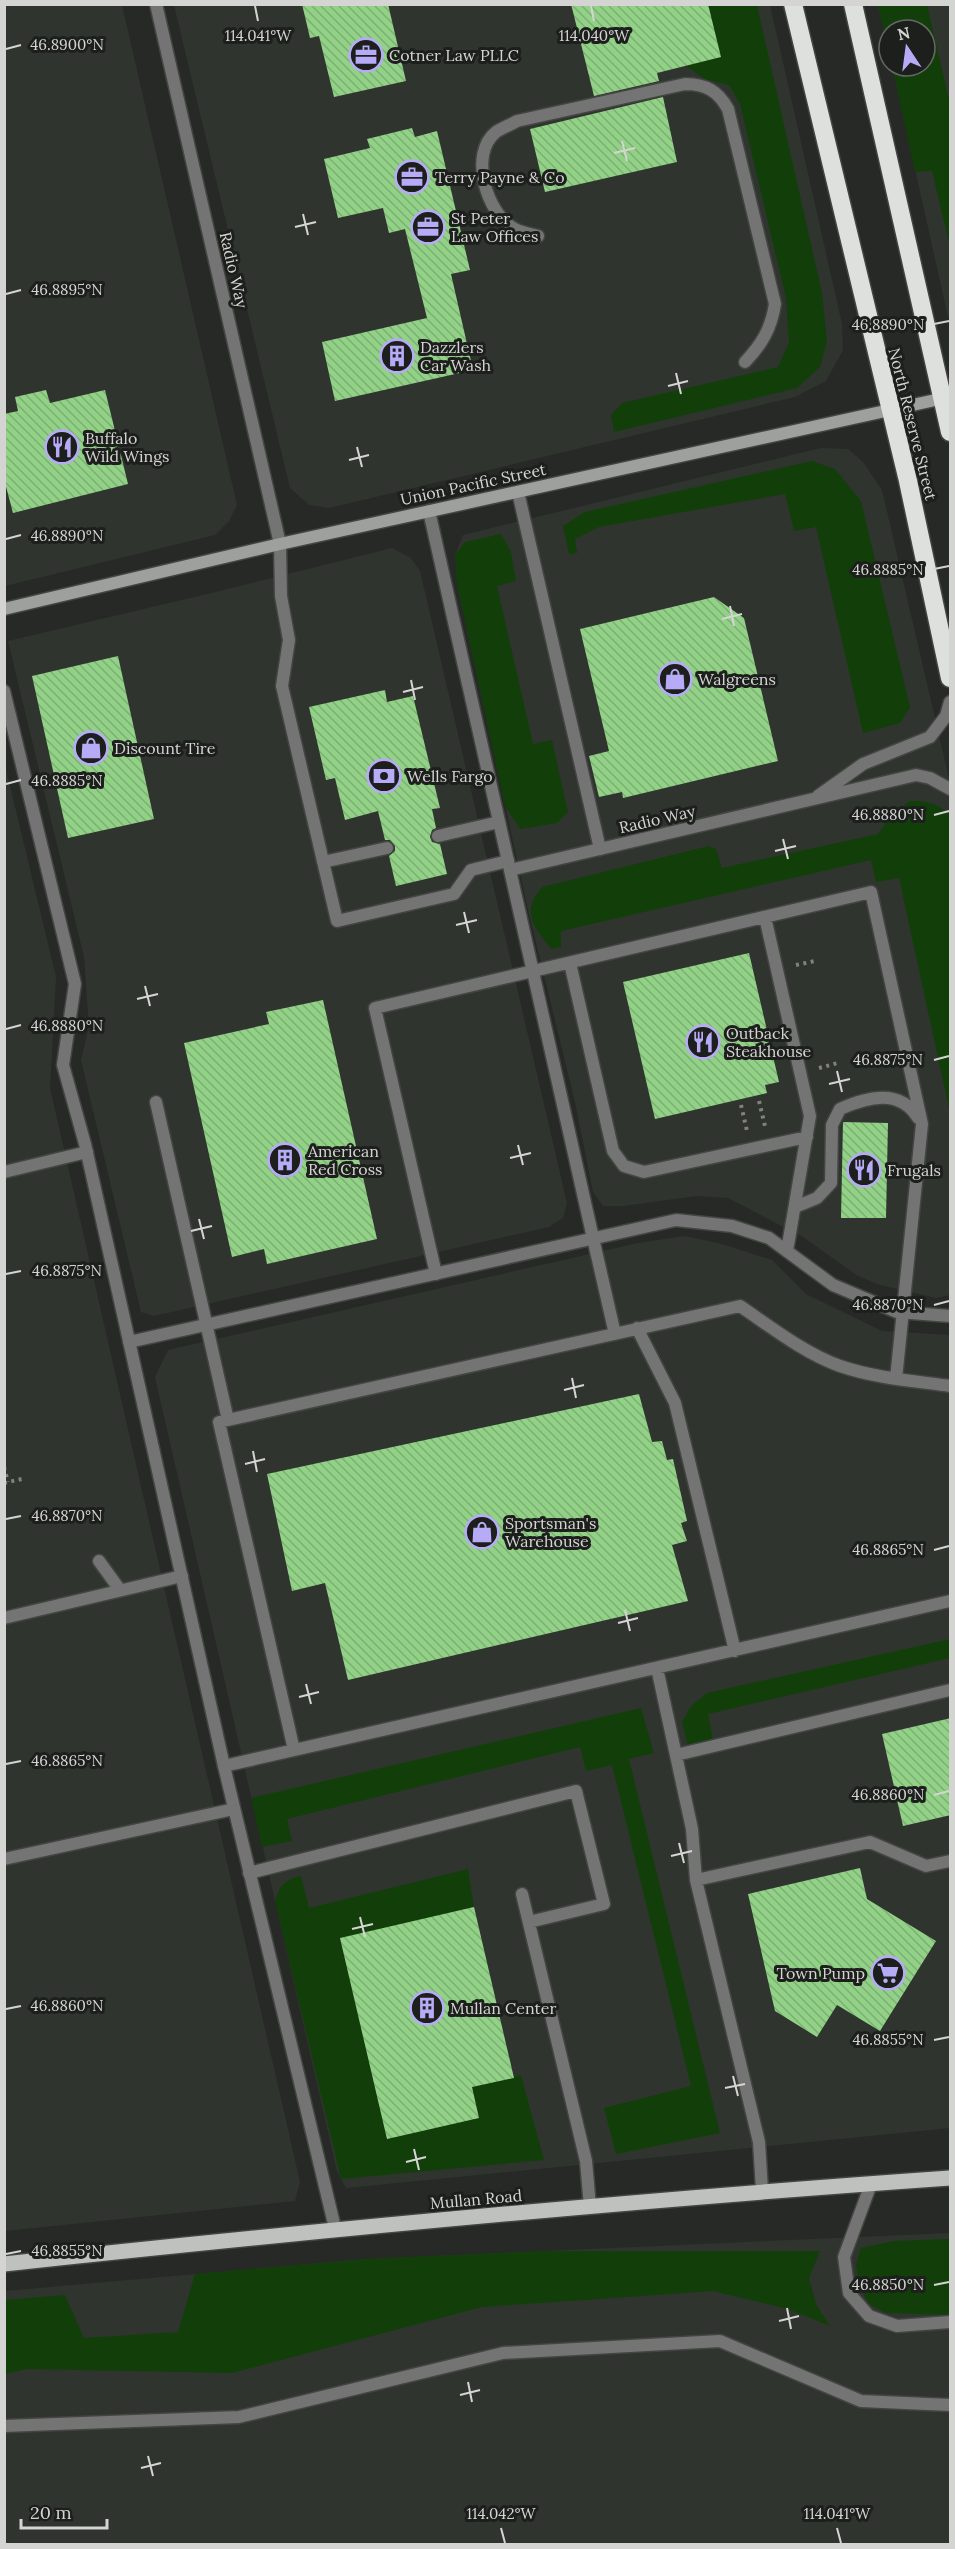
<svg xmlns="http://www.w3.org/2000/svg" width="955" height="2549" viewBox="0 0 955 2549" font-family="Lora,serif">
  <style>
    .built { fill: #2f352e }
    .grass { fill: #123e0a }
    .building { fill: url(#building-back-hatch) }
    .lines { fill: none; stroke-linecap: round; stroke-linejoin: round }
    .lane-casing { stroke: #434542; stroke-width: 15 }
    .street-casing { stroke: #434542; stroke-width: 15 }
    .secondary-casing { stroke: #434542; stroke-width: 15 }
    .primary-casing { stroke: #434542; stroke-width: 18 }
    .highway-casing { stroke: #434542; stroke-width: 21 }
    .path { stroke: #818280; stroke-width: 4; stroke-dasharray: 3 4.5; stroke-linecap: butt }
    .lane { stroke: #737473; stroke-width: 12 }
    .street { stroke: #737473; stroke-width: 12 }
    .secondary { stroke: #9ea09e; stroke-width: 12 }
    .primary { stroke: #bfc1be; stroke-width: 15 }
    .highway { stroke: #dde0dc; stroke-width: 18 }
    .ticks { fill: none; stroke: #d4d5d3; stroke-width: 2 }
    .labels { text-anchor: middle; stroke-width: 6; stroke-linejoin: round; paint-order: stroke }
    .poi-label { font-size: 16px; fill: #d4d5d3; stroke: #1d1f1d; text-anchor: start }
    .street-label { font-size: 16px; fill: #d4d5d3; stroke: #1d1f1d }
    .ticks-label { font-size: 15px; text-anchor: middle; fill: #d4d5d3; stroke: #1d1f1d; stroke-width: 6; stroke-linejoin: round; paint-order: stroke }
  </style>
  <defs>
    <pattern id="building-back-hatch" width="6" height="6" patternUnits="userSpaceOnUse" patternTransform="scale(1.5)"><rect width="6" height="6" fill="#92d287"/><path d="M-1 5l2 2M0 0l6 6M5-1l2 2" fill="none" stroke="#7eae75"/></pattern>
  </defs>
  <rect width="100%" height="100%" fill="#272926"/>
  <path class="built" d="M4,5H122L237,505L229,521L215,535L5,586Z
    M174,5H770L842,324L843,350L826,381L795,397L329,508L309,505L290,488Z
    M878,5H950V319L948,317L892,66H925V30H889V54Z
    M821,448L848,449L863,462L882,490L950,783V1295L936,1298L880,1285L858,1276L803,1237L728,1198L697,1196L623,1206H603L593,1192L575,1102L529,914L457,584L455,555L463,535Z
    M392,548L411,558L420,571L567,1203L563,1218L549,1227L154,1316L141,1312L81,1060L89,1027L84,957L8,641L220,591Z
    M4,761L56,977L50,1088L300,2182L295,2201L5,2231Z
    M685,1236L722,1244L772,1260L806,1294L882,1331L950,1335V2128L346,2188L337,2171L155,1377L168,1350L638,1243Z
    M950,2233V2544H5V2291L365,2259Z"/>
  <path class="grass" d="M708,5H757L822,293L827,341L820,367L797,388L614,432L611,415L622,403L778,367L789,342L786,298L740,104L729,85L705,79L686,66Z
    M878,5H927L950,104V247L932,171L915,172L892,66H925V30H889V54Z
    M812,461L835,469L861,501L910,707L900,723L863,733L816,527L794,531L785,494L599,527L575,539L577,553L569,554L563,526L585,512Z
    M501,534L511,552L516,581L497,586L533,744L552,740L568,812L557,823L520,829L505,806L457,584L455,555L465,542Z
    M910,801C927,801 939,803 950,816V1113L899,878L876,882L871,860L561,931V947L551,949C533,926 521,912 542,887L709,846L716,849L722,868L878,834L891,815Z
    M950,1639V1658L708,1714L713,1740L688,1746L682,1722L691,1706L707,1693Z
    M641,1708L654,1753L629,1759L720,2133L616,2154L604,2108L691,2086L612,1765L586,1771L580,1747L287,1819L292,1841L262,1847L251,1798Z
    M468,1869L474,1907L340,1939L387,2139L479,2118L472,2087L521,2075L544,2160L341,2179L275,1901C279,1886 285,1879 301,1876L309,1908Z
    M950,2239V2315L886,2313L869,2304L859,2285L856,2265L861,2248L894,2241Z
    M541,2251H820L809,2278L816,2304L830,2326L788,2309L713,2291L482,2307L232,2373L27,2369L5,2374V2300L65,2295L84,2338L178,2332L195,2274L365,2259Z"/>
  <path class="building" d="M302,4H388L406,81L334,97L319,36L310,38Z
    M571,4H708L721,57L657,73L659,81L594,96Z
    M663,97L677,162L545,192L530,129Z
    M412,128L415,137L437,131L470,270L451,274L473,370L335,401L322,342L427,318L405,229L389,233L383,208L338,218L324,159L370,148L367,139Z
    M46,390L50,403L105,390L128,484L13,513L4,479V414L18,411L15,397Z
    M714,597L744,618L778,761L623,798L622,792L599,797L589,756L609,751L580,629Z
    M118,656L154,819L68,838L32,676Z
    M385,690L387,702L413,696L440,808L432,809L436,828L432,830L430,837L432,842L440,844L447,874L396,886L389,856L395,851V846L390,840H385L378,811L345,820L335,778L326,780L309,707Z
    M749,953L779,1082L765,1085L767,1093L655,1119L623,982Z
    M323,1000L377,1239L267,1264L264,1249L232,1257L184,1043L269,1024L266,1012Z
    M843,1122L888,1123L886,1218H841Z
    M639,1394L652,1442L662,1441L667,1460L673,1459L687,1521L681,1523L687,1541L672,1545L688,1601L348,1680L325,1583L292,1591L267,1474Z
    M951,1718V1815L903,1826L882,1734Z
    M860,1868L867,1899L936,1941L880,2031L837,2005L817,2037L775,2011L748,1894Z
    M474,1907L514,2078L472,2087L479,2118L387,2139L340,1938Z"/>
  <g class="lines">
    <defs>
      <path id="lane" d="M538,236C531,234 522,233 515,229C487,215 468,154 496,132C502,128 510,125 517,121L685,84C706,84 718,91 728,109L775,304C771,329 762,344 745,362
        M518,492L600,849
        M280,544L281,596L289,640L282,686L337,921L454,894L471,870L508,861
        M438,836L499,822
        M323,862L387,848
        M765,917L810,1116L787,1251
        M570,963L613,1151L624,1166L644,1172L807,1137
        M156,1102L228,1420
        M4,1172L87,1152
        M795,1207L817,1198L831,1183L832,1125L840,1109C867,1097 900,1088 918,1118
        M593,1238L615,1334
        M436,1274L375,1008L871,892L922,1124L896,1379
        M637,1328L675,1403L735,1651
        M99,1561L120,1590
        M4,1618L182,1576
        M657,1668L692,1829L696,1880L759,2142L762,2190
        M294,1750L219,1422L740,1306C771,1327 804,1353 840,1366C875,1378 914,1381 950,1386
        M676,1755L950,1690
        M224,1766L950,1601
        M4,1859L234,1809
        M249,1873L576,1791L604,1904L529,1922
        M696,1880L870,1842L926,1866L950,1861
        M522,1894L586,2161L590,2207
        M871,2184L844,2257L849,2293L869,2316L897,2326L950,2322
        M4,2426L239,2417L503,2353L720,2341L861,2401L950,2405"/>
      <path id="street" d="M156,4L280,544
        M429,511L593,1238
        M4,691L75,984L63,1065L85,1144L224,1766L335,2228
        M818,796L863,764L930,737L946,716L950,702
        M510,870L916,775L930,778L950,789
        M129,1342L676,1220L732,1226L769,1238L833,1285L897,1312L950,1316"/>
      <path id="secondary" d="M4,609L280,544L949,397"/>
      <path id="primary" d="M4,2264C319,2230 635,2200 950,2178"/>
      <path id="highway" d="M793,4L908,481L950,678
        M853,4L950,432"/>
    </defs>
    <use href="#lane" class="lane-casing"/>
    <use href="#street" class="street-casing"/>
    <use href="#secondary" class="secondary-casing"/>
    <use href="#primary" class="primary-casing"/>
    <use href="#highway" class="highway-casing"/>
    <path class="path" d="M796,965L815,961
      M819,1068L838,1063
      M759,1101L765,1126
      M741,1105L747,1131
      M4,1467L8,1482
      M4,1483L26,1478"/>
    <use href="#lane" class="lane"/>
    <use href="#street" class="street"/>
    <use href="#secondary" class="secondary"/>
    <use href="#primary" class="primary"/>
    <use href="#highway" class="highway"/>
  </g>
  <path class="ticks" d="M255,6L258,21M591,6L594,21M6,49L21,45M622,141L627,161M614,153L635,148M303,214L308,235M295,227L316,222M6,294L21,290M934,324L949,321M676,373L681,394M668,386L688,381M357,447L362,467M349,460L369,455M6,539L21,535M934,569L949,566M730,606L734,626M722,619L742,614M411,680L415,700M403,692L423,687M6,784L21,780M934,815L949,811M783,839L788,859M775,851L796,846M464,912L469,933M456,925L477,920M145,986L150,1006M137,999L158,994M6,1029L21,1025M934,1060L949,1056M837,1071L842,1092M829,1084L850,1079M518,1145L523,1165M510,1158L531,1153M199,1219L204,1239M191,1231L212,1226M6,1274L21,1271M934,1305L949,1301M572,1378L576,1398M564,1390L584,1385M253,1451L257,1472M245,1464L265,1459M6,1519L21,1516M934,1550L949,1546M625,1610L630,1631M618,1623L638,1618M306,1684L311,1704M299,1697L319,1692M6,1764L21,1761M934,1795L949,1791M679,1843L684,1863M671,1856L692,1851M360,1917L365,1937M352,1929L373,1924M6,2009L21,2006M934,2040L949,2037M733,2076L738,2096M725,2088L745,2084M414,2149L419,2170M406,2162L426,2157M6,2254L21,2251M934,2285L949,2282M787,2308L791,2329M779,2321L799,2316M468,2382L472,2402M460,2395L480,2390M148,2456L153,2476M141,2468L161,2463M501,2528L505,2543M837,2528L841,2543"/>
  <defs>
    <symbol id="office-ring" viewBox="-11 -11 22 22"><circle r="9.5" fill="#1d1f1d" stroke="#b7abf7" stroke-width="1.5"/><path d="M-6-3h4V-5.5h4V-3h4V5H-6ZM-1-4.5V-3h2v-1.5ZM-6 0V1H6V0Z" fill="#b7abf7"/></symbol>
    <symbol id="building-ring" viewBox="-11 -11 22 22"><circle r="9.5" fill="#1d1f1d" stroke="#b7abf7" stroke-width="1.5"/><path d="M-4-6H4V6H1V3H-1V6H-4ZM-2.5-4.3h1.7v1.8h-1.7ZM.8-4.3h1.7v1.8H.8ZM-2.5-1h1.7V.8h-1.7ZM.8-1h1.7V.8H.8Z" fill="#b7abf7"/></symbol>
    <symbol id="restaurant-ring" viewBox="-11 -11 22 22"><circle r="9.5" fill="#1d1f1d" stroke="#b7abf7" stroke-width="1.5"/><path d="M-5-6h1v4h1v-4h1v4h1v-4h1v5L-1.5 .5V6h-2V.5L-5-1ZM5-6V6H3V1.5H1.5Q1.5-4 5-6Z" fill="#b7abf7"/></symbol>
    <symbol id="shop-ring" viewBox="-11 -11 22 22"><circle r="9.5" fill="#1d1f1d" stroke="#b7abf7" stroke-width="1.5"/><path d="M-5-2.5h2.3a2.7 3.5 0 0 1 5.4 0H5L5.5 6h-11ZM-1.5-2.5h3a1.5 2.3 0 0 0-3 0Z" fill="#b7abf7"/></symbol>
    <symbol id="bank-ring" viewBox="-11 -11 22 22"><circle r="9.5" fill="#1d1f1d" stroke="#b7abf7" stroke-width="1.5"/><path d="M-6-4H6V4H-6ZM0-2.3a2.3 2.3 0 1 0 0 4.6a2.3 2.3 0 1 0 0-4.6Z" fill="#b7abf7"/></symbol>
    <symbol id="supermarket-ring" viewBox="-11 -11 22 22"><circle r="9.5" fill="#1d1f1d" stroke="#b7abf7" stroke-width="1.5"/><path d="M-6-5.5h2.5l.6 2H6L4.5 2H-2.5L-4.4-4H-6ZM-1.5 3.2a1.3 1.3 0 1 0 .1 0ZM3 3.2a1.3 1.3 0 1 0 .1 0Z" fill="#b7abf7"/></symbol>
  </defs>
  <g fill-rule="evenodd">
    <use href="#office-ring" x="347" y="36" width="38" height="38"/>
    <use href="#office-ring" x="393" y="158" width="38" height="38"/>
    <use href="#office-ring" x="409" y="208" width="38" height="38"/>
    <use href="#building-ring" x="378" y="337" width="38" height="38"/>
    <use href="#restaurant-ring" x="43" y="428" width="38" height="38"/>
    <use href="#shop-ring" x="656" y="660" width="38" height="38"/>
    <use href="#shop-ring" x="72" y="729" width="38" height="38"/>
    <use href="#bank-ring" x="365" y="757" width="38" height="38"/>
    <use href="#restaurant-ring" x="684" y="1023" width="38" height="38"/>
    <use href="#building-ring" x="266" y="1141" width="38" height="38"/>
    <use href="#restaurant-ring" x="845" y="1151" width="38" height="38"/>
    <use href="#shop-ring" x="463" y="1513" width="38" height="38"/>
    <use href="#supermarket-ring" x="869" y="1954" width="38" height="38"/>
    <use href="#building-ring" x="408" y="1989" width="38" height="38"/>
  </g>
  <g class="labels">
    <g class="poi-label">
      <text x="389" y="61">Cotner Law PLLC</text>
      <text x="435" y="183">Terry Payne &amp; Co</text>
      <text x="451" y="224">St Peter<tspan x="451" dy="18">Law Offices</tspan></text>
      <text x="420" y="353">Dazzlers<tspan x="420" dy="18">Car Wash</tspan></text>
      <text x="85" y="444">Buffalo<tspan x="85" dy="18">Wild Wings</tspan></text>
      <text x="698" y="685">Walgreens</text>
      <text x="114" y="754">Discount Tire</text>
      <text x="407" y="782">Wells Fargo</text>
      <text x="726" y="1039">Outback<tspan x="726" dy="18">Steakhouse</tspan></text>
      <text x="308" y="1157">American<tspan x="308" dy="18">Red Cross</tspan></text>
      <text x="887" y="1176">Frugals</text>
      <text x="505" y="1529">Sportsman's<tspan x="505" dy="18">Warehouse</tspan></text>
      <text x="865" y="1979" text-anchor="end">Town Pump</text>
      <text x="450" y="2014">Mullan Center</text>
    </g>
    <g class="street-label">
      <text transform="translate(234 270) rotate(77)" y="6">Radio Way</text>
      <text transform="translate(913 424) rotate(76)" y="6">North Reserve Street</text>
      <text transform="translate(473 484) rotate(-12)" y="6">Union Pacific Street</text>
      <text transform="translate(657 819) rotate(-13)" y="6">Radio Way</text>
      <text transform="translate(476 2199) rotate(-5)" y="6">Mullan Road</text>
    </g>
  </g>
  <g class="ticks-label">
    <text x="258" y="41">114.041°W</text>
    <text x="594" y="41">114.040°W</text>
    <text x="67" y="50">46.8900°N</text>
    <text x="67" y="295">46.8895°N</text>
    <text x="888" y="330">46.8890°N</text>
    <text x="67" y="541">46.8890°N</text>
    <text x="888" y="575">46.8885°N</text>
    <text x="67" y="786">46.8885°N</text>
    <text x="888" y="820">46.8880°N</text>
    <text x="67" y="1031">46.8880°N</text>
    <text x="888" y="1065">46.8875°N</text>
    <text x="67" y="1276">46.8875°N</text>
    <text x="888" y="1310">46.8870°N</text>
    <text x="67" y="1521">46.8870°N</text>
    <text x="888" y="1555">46.8865°N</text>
    <text x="67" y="1766">46.8865°N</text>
    <text x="888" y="1800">46.8860°N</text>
    <text x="67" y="2011">46.8860°N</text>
    <text x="888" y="2045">46.8855°N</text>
    <text x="67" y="2256">46.8855°N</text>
    <text x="888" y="2290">46.8850°N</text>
    <text x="501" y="2519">114.042°W</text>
    <text x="837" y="2519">114.041°W</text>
  </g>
  <rect width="955" height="2549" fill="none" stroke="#d4d5d3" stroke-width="12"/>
  <g transform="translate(907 48) rotate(347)"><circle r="28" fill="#1d1f1d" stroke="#666866" stroke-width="1.5"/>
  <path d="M0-4.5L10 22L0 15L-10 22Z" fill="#b7abf7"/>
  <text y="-9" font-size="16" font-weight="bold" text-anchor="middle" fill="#d4d5d3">N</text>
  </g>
  <path d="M21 2519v9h86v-9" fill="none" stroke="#d4d5d3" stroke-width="3"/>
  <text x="30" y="2519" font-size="18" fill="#d4d5d3" stroke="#1d1f1d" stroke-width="4.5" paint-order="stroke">20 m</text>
</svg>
